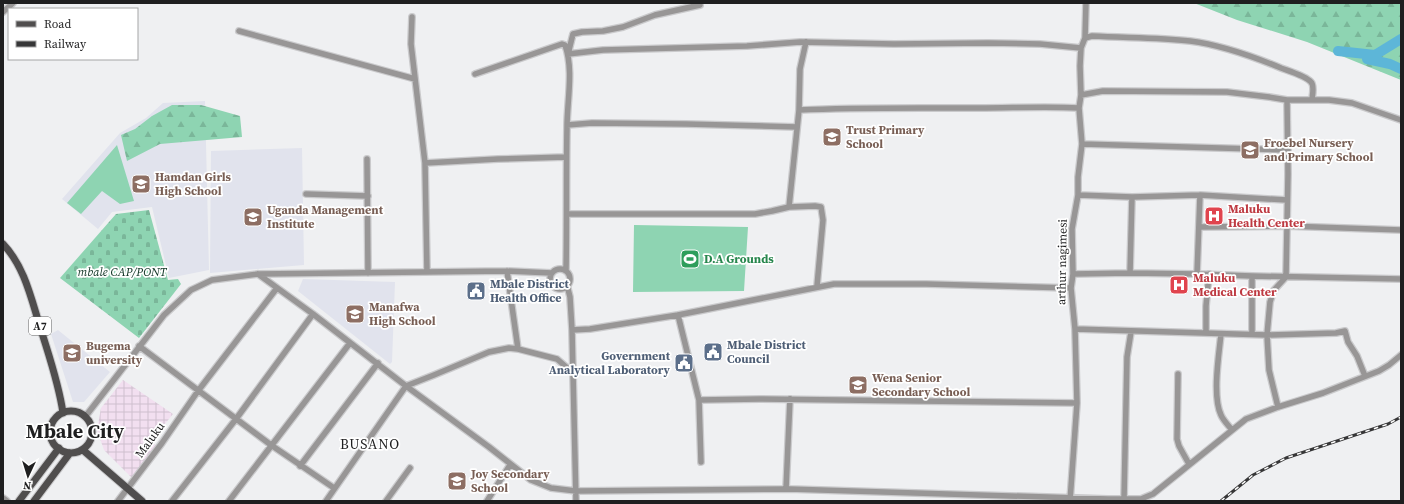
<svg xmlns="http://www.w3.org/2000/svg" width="1404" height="504" viewBox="0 0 1404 504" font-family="'Source Serif 4',serif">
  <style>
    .built { fill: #e1e3ed }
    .industrial { fill: url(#industrial-grid) }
    .grass { fill: #8ed4b2 }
    .forest { fill: url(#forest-firs) }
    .cemetery { fill: url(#cemetery-stones) }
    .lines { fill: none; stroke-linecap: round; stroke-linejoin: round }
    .river { stroke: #5db6d8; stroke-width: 10 }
    .minor-casing { stroke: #cacacc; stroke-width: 8 }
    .major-casing { stroke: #cacacc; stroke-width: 9 }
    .minor { stroke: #989696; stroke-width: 5.5 }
    .major { stroke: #504e4e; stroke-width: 7 }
    .rail-casing { stroke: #363637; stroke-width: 3 }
    .rail { stroke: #fff; stroke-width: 1.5; stroke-dasharray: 4.5; stroke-linecap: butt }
    .labels { text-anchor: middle; stroke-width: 3.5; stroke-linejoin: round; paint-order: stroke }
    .shield { fill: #fff; stroke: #626263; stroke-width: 1 }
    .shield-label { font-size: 11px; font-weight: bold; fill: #1f1f20 }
    .education-label { font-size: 12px; font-weight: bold; fill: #785e54; stroke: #fff; text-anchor: start }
    .health-label { font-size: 12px; font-weight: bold; fill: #be3a42; stroke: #fff; text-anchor: start }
    .leisure-label { font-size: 12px; font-weight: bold; fill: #27864d; stroke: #fff; text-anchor: start }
    .street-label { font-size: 12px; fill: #1f1f20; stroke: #fff }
    .park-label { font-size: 12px; font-style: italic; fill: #0f3424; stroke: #fff }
    .service-label { font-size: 12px; font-weight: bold; fill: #4e5e75; stroke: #fff; text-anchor: start }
    .quarter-label { font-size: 14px; letter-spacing: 1px; fill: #1f1f20; stroke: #fff }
    .town-label { font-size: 20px; font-weight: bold; fill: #1f1f20; stroke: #fff }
  </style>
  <defs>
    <pattern id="industrial-grid" width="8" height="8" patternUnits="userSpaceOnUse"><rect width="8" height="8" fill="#f2dff0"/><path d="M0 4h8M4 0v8" fill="none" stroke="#cfbfce"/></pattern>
    <pattern id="forest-firs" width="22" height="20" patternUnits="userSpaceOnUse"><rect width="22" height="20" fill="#8ed4b2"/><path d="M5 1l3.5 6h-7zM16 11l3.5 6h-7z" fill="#7ab699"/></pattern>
    <pattern id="cemetery-stones" width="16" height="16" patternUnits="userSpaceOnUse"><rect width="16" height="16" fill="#8ed4b2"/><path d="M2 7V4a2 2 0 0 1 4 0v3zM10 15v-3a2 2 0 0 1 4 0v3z" fill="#7ab699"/></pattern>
  </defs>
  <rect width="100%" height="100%" fill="#eff0f2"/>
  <path class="built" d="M205,101L209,270L169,278L152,207L112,212L98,229L62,199L120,133L146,118L163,103Z
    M302,148L304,265L210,273L211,151Z
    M303,279L395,282L392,362L390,364L298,291Z
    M58,330L110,372L84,402H73L51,334Z"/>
  <path class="industrial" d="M123,380L173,414L151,441L158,448L132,478L104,450L97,430L101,408Z"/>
  <path class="grass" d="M117,145L134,201L120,204L102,191L81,214L67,203Z
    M634,225L748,227L744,291L633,292Z"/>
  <path class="forest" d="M1194,3H1401V80L1307,42L1237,20Z
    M172,105H201L240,116L242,137L160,144L127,161L121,135L135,129L152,116Z"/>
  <path class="cemetery" d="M149,210L168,280L178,279L181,284L139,338L60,278L116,214Z"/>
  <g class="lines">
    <path class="river" d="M1338,51L1375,55L1401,39
      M1367,59L1390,64L1401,69"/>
    <defs>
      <path id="minor" d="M3,12L13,3
        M412,17L411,44L425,163L427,272
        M239,31L415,79
        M1085,38L1092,36C1125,38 1158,37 1190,41C1222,45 1252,56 1281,68C1289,71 1306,76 1311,82C1315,86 1312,96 1312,100
        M806,42L800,69L799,110L789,207L815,206L821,207L823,220L817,286
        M568,54L603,50L747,46L800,42L894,44L988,43L1040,44L1081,48
        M568,54L573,34L582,32L603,31L623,27L655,15L700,5
        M475,74L562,44L565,45C574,70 567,101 567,127C566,175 567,223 566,271
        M1081,95L1103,91L1227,92L1269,97L1287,100H1329L1352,103L1401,120
        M799,110C859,107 919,108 979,108C1013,108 1046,106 1079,108
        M567,125L592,123L686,124L797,127
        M1082,144L1288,150
        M367,159L368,273
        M425,163L498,159L566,157
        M306,194L368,196
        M1078,195L1132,197L1200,195L1287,200
        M567,214H755L772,211L789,207
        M1199,227L1287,226L1401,230
        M550 279a10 10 0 1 1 20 0a10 10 0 1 1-20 0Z
        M507,271L518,349
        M1130,273L1132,197
        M258,274L313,314L406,386L489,447L531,480L551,488L576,491L789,489L1108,499H1141L1153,494L1246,419L1278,407L1323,393L1379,371L1389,365L1401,355
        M1073,274L1130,273L1197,274L1252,276L1401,279
        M1197,274L1200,195
        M567,285L570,297L572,330L576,501
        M678,315L699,400L701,462
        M1075,329L1267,335L1336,333L1345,331L1348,342L1357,356L1365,376
        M572,330L590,329L678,315L834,284H926L1071,288
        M1206,333V306L1209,274
        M1221,334C1219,354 1212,396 1221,415C1223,420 1228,425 1232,430
        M1252,334V276
        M139,346L271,445L334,488
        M1178,374L1177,439L1179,446L1189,464
        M699,400L760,399L1077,403
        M1278,407L1269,370L1267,335L1270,302L1274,290L1286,277L1288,174L1287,100
        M85,417L164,315L191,290L212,280L258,274L507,271L552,273
        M300,466L378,363
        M786,489L790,399
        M3,498L7,501
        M1124,499L1127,357L1131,332
        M118,501L162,443L198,391L277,288
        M172,501L236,419L313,314
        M229,501L350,343
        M326,501L406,386L434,375L489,352L509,348L518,349L557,359L572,372
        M386,501L410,468
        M487,501L510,465
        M1070,501L1077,403L1075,329L1071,288L1073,274L1072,229L1078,195V177L1082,144L1079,108L1081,95L1080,66L1081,48L1085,38L1086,3"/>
      <path id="major" d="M3,244C26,268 32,303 42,333C50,359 59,385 63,413
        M50 432a21 21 0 1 1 42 0a21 21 0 1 1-42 0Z
        M83,450L142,501
        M19,501L59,448
        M34,501L70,453"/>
    </defs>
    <use href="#minor" class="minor-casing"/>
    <use href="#major" class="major-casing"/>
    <use href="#minor" class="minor"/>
    <use href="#major" class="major"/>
    <defs>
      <path id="rail" d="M1221,501L1253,475L1286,458L1388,424L1401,417"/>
    </defs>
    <use href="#rail" class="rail-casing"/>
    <use href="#rail" class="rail"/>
  </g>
  <defs>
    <symbol id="school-square" viewBox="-11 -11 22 22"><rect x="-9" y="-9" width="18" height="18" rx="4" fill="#8d6e63" stroke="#fff"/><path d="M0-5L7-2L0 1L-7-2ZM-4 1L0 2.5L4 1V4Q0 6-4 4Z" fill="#fff"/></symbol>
    <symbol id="university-square" viewBox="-11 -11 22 22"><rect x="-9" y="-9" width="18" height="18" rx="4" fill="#8d6e63" stroke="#fff"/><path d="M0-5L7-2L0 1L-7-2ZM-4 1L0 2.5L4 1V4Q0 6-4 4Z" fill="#fff"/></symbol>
    <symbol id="hospital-square" viewBox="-11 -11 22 22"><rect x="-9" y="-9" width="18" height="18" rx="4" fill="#e0444e" stroke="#fff"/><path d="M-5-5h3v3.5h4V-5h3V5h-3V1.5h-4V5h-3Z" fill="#fff"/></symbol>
    <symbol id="stadium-square" viewBox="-11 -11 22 22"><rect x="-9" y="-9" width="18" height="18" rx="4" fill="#2e9e5b" stroke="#fff"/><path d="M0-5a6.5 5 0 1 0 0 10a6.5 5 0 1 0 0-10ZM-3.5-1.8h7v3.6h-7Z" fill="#fff"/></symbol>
    <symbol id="civic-square" viewBox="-11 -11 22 22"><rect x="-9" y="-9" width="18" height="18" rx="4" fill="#5c6f8a" stroke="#fff"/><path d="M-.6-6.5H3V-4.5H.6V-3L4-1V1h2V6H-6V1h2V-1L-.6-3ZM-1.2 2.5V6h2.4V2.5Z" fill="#fff"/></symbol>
  </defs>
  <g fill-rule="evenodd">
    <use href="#school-square" x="821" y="126" width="22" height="22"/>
    <use href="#school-square" x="1239" y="139" width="22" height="22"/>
    <use href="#university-square" x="130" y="173" width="22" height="22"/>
    <use href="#hospital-square" x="1203" y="205" width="22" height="22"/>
    <use href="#university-square" x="242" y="206" width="22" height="22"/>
    <use href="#stadium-square" x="679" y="248" width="22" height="22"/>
    <use href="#hospital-square" x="1168" y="274" width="22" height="22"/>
    <use href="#civic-square" x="465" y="280" width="22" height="22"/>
    <use href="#school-square" x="344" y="303" width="22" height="22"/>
    <use href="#civic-square" x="702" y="341" width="22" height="22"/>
    <use href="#university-square" x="61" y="342" width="22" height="22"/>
    <use href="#civic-square" x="673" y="352" width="22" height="22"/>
    <use href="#school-square" x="847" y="374" width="22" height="22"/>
    <use href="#school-square" x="446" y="470" width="22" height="22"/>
  </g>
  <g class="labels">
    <rect class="shield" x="29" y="317" width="22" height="18" rx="3"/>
    <g class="shield-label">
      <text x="40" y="330">A7</text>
    </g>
    <g class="education-label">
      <text x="846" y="134">Trust Primary<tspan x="846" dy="14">School</tspan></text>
      <text x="1264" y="147">Froebel Nursery<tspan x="1264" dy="14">and Primary School</tspan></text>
      <text x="155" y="181">Hamdan Girls<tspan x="155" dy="14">High School</tspan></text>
      <text x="267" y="214">Uganda Management<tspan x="267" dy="14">Institute</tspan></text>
      <text x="369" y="311">Manafwa<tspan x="369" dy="14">High School</tspan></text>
      <text x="86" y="350">Bugema<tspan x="86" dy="14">university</tspan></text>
      <text x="872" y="382">Wena Senior<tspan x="872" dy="14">Secondary School</tspan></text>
      <text x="471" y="478">Joy Secondary<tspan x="471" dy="14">School</tspan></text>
    </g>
    <g class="health-label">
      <text x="1228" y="213">Maluku<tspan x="1228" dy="14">Health Center</tspan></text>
      <text x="1193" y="282">Maluku<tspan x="1193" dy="14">Medical Center</tspan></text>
    </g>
    <g class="leisure-label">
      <text x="704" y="263">D.A Grounds</text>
    </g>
    <g class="street-label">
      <text transform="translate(1062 262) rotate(-89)" y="4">arthur nagimesi</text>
      <text transform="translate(150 440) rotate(-54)" y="4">Maluku</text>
    </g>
    <g class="park-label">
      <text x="122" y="276">mbale CAP/PONT</text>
    </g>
    <g class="service-label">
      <text x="490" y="288">Mbale District<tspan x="490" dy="14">Health Office</tspan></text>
      <text x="727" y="349">Mbale District<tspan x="727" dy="14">Council</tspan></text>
      <text x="670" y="360" text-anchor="end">Government<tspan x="670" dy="14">Analytical Laboratory</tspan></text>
    </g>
    <g class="quarter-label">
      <text x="370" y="449">BUSANO</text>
    </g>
    <g class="town-label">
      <text x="75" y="438">Mbale City</text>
    </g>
  </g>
  <rect width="1404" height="504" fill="none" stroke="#1f1f20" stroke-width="8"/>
  <rect x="8" y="8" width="130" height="52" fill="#ffffff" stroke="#a5a5a6"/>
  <rect x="16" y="21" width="20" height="6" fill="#504e4e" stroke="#a5a5a6"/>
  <text x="44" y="28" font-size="12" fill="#1f1f20">Road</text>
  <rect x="16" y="41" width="20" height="6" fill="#363637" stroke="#a5a5a6"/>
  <text x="44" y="48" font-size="12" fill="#1f1f20">Railway</text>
  <g transform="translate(28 476) rotate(184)" stroke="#ffffff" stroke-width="3" paint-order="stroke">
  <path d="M0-3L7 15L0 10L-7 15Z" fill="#1f1f20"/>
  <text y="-6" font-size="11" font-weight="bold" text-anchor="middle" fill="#1f1f20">N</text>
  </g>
</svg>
